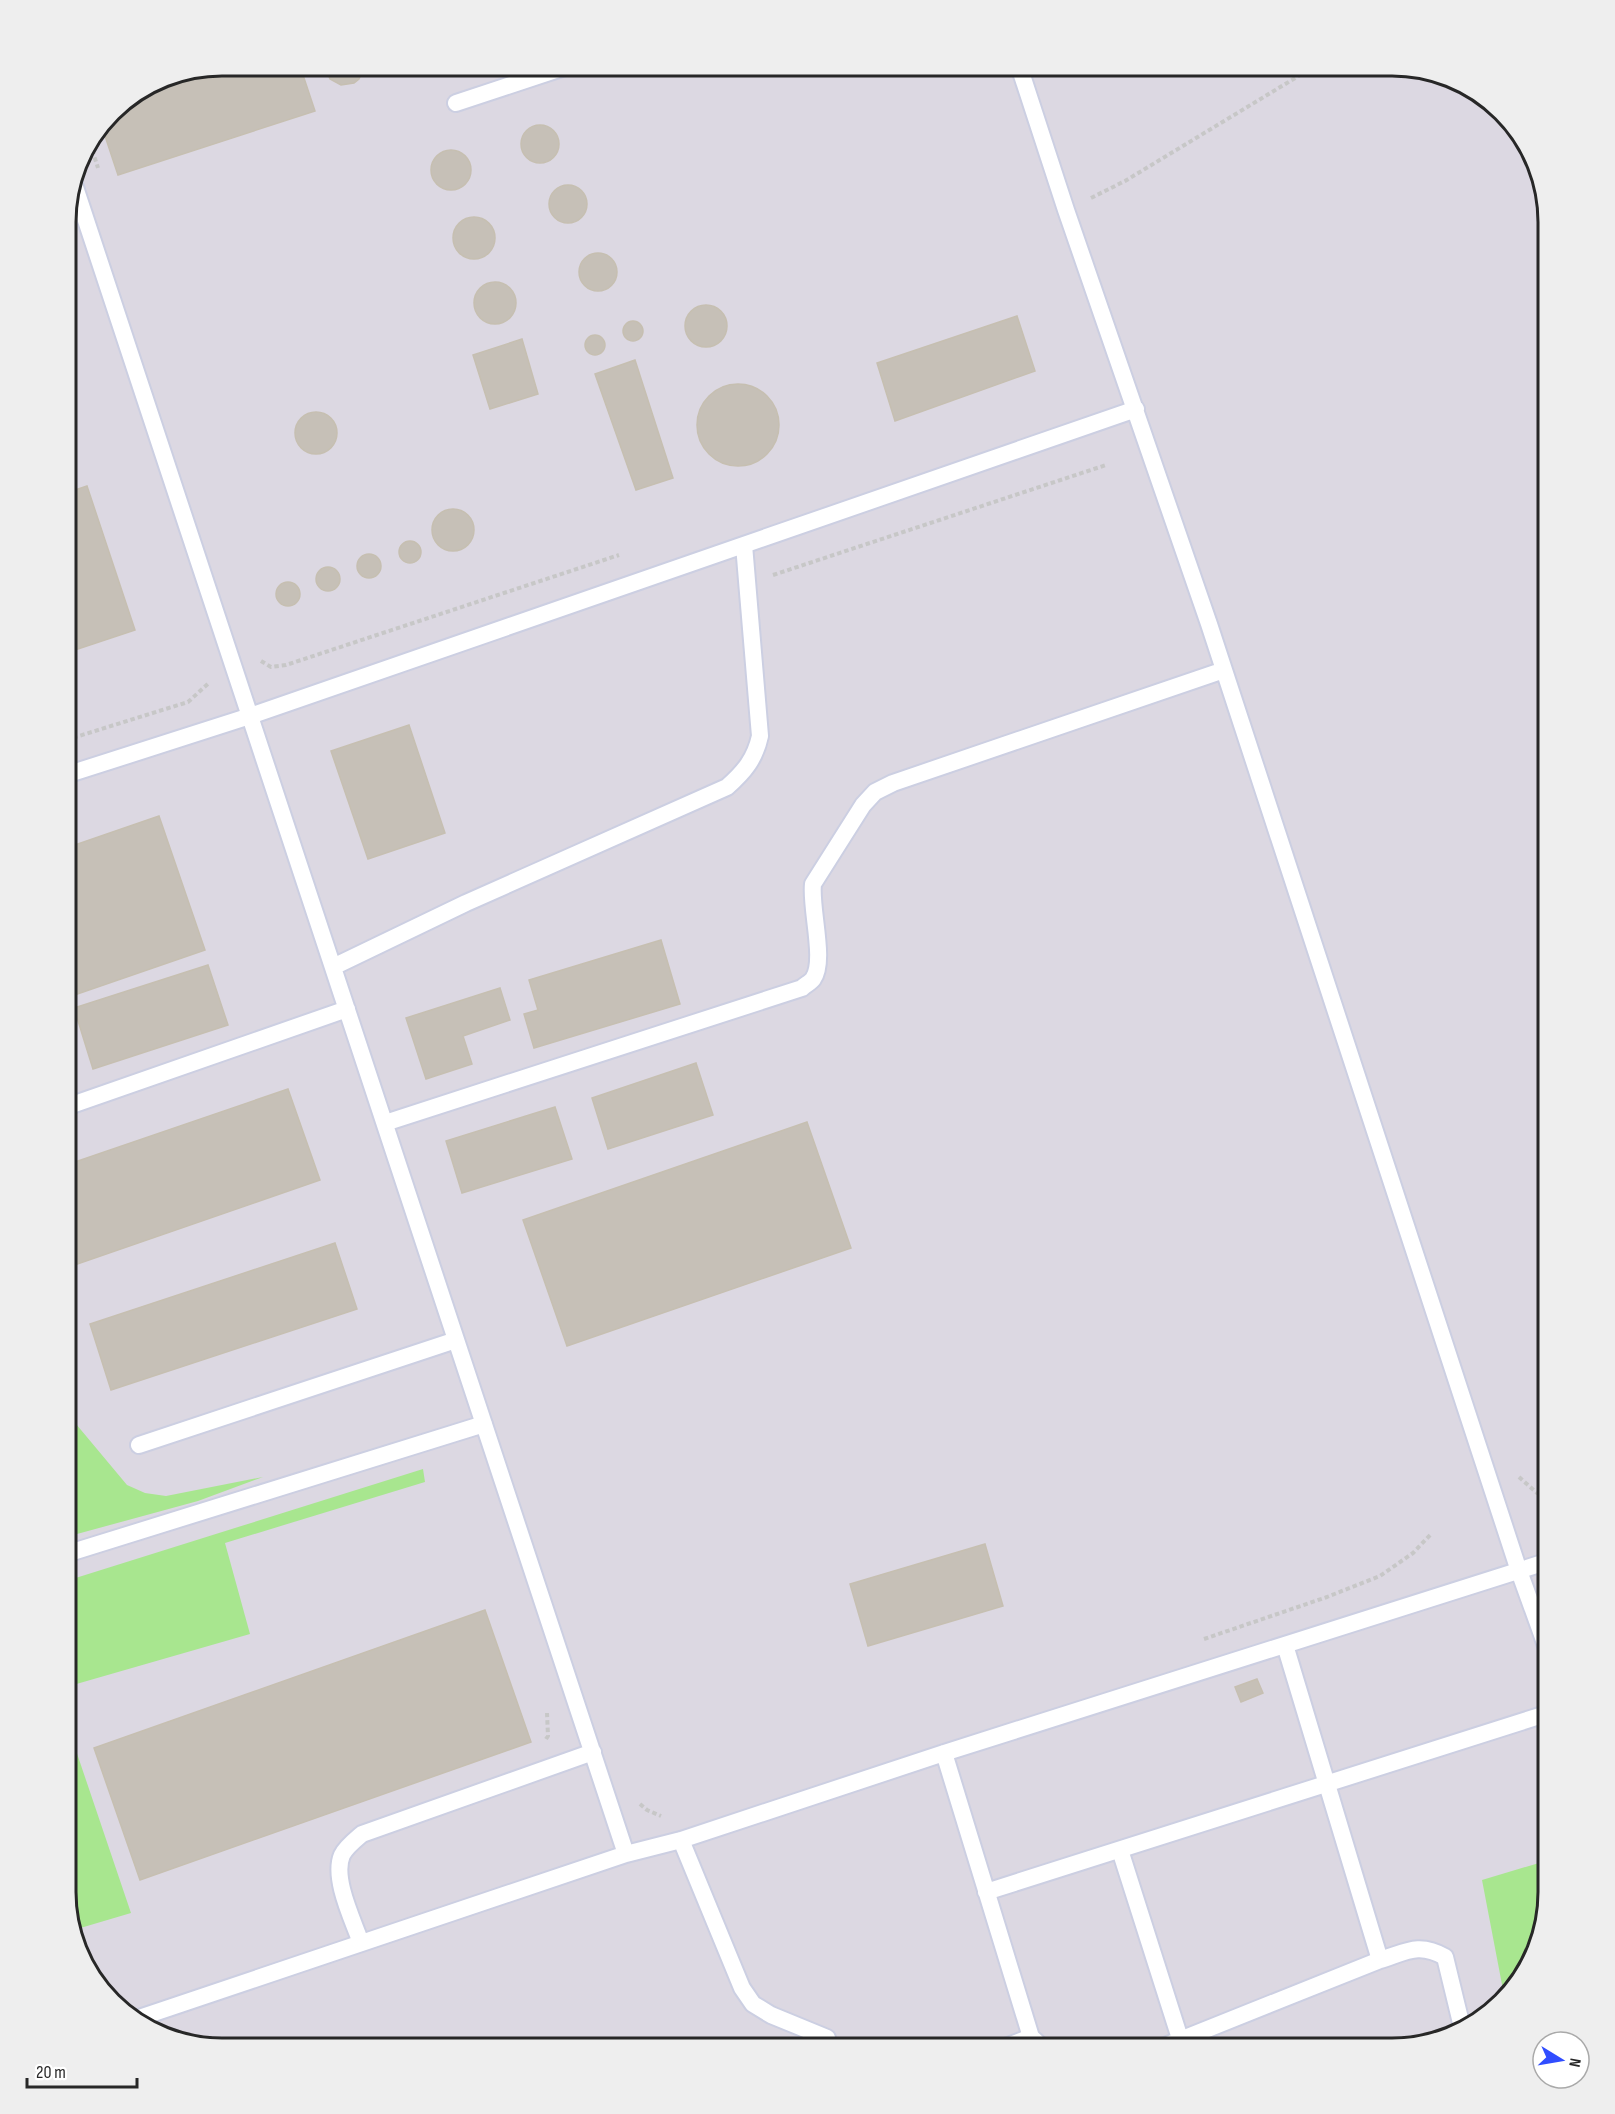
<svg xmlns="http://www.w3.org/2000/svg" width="1615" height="2114" viewBox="0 0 1615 2114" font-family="'Sofia Sans Condensed',sans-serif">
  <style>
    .industrial { fill: #dcd8e2 }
    .green { fill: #a8e68f }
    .building { fill: #c6c0b7; stroke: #c6bfb1; stroke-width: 1.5 }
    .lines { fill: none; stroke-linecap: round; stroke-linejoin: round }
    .service-casing { stroke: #cccfe2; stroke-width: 20 }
    .path { stroke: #c7c7c7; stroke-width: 4; stroke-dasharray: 4.5 3; stroke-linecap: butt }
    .service { stroke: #fff; stroke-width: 16 }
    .rim { fill: none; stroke: #272727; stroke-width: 3 }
  </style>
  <rect width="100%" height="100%" fill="#ebe3d7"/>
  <path class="industrial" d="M223,66H1402L1471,87L1523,136L1549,223V1892L1528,1969L1479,2022L1393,2048H222L145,2027L92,1978L66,1891V212L82,154L119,105L163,78Z"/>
  <path class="green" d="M66,1412L127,1485L145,1493L166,1496L263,1477L198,1501L66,1537Z
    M423,1469L425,1482L225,1543L250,1634L66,1687V1581Z
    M66,1721L131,1913L77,1929L66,1891Z
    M1549,1860V1892L1528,1969L1504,1995L1482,1880Z"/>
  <path class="building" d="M223,66H300L315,111L118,175L102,127L119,105L163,78Z
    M325,66H364V67L359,79L354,83L341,85L330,79Z
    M521 144a19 19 0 1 1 38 0a19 19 0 1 1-38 0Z
    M431 170a20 20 0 1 1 40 0a20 20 0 1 1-40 0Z
    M549 204a19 19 0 1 1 38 0a19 19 0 1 1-38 0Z
    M453 238a21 21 0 1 1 42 0a21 21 0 1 1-42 0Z
    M579 272a19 19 0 1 1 38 0a19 19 0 1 1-38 0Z
    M474 303a21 21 0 1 1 42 0a21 21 0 1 1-42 0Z
    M685 326a21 21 0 1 1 42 0a21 21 0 1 1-42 0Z
    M1017,316L1035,371L895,421L877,363Z
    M623 331a10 10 0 1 1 20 0a10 10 0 1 1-20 0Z
    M585 345a10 10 0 1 1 20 0a10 10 0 1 1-20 0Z
    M522,339L538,394L490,409L473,355Z
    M635,360L673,478L636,490L595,374Z
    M697 425a41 41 0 1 1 82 0a41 41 0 1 1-82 0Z
    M295 433a21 21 0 1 1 42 0a21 21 0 1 1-42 0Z
    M87,486L135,630L66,653V493Z
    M432 530a21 21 0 1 1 42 0a21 21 0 1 1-42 0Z
    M399 552a11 11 0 1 1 22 0a11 11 0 1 1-22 0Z
    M357 566a12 12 0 1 1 24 0a12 12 0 1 1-24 0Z
    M316 579a12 12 0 1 1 24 0a12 12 0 1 1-24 0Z
    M276 594a12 12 0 1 1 24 0a12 12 0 1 1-24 0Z
    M409,725L445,833L368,859L331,751Z
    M159,816L205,950L66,998V848Z
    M661,940L680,1004L534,1048L524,1014L538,1010L529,980Z
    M208,965L228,1025L93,1069L74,1008Z
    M500,988L510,1020L463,1036L472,1064L426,1079L406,1018Z
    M696,1063L713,1115L608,1149L592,1098Z
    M288,1089L320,1180L66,1268V1165Z
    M555,1107L572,1159L462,1193L446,1141Z
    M807,1122L851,1248L567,1346L523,1220Z
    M335,1243L357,1309L111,1390L90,1324Z
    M985,1544L1003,1606L868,1646L850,1584Z
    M485,1610L531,1742L140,1880L94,1748Z
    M1257,1679L1263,1693L1241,1702L1235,1687Z"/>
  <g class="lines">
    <defs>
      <path id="service" d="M1019,66L1066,210L1209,624L1519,1571L1549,1654
        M456,103L568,66
        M74,184L626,1854
        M66,775L250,716L1136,409
        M333,967L466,903L727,787C744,772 755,759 760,736L744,545
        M66,1107L347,1009
        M385,1123L802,988C805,985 811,982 813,979C826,961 810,908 813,884L863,805L875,792L893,783L1224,670
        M139,1445L456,1340
        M66,1554L484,1424
        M944,1753L1031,2037L1043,2048
        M681,1840L742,1988L753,2004L771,2015L827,2038
        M1120,1850L1183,2048
        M986,1892L1549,1713
        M361,1943C353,1920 332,1878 342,1855C346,1847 355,1840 362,1834L593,1752
        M1380,1960C1406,1952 1419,1942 1445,1957L1462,2027
        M136,2019L626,1854L681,1840L944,1753L1549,1561
        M1003,2048L1031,2037
        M1160,2048L1380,1960L1285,1645"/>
    </defs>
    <use href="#service" class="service-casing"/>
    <path class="path" d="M90,143L98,168
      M1091,198L1125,181L1315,66
      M773,575L1106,465
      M261,661L271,667L286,665L619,555
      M66,740L188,702L210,682
      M1519,1477L1537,1493L1549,1495
      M1204,1639L1327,1597L1380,1576L1413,1553L1431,1534
      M546,1739L548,1736L547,1713
      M640,1804L647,1810L661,1816"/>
    <use href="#service" class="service"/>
  </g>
  <path d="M0 0H1615V2114H0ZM222 76H1392A146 146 0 0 1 1538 222V1892A146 146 0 0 1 1392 2038H222A146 146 0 0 1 76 1892V222A146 146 0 0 1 222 76Z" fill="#eee" fill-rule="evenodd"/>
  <path class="rim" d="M222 76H1392A146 146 0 0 1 1538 222V1892A146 146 0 0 1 1392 2038H222A146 146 0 0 1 76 1892V222A146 146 0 0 1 222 76Z"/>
  <g transform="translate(1561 2060) rotate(101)"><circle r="28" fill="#ffffff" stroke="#a9a9a9" stroke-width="1.5"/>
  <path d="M0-4.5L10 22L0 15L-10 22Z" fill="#304dff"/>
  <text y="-9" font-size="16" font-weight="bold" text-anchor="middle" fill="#272727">N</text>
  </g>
  <path d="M27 2078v9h110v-9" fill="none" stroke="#272727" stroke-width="3"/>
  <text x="36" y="2078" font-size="18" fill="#272727" stroke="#ffffff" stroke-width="4.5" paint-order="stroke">20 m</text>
</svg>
